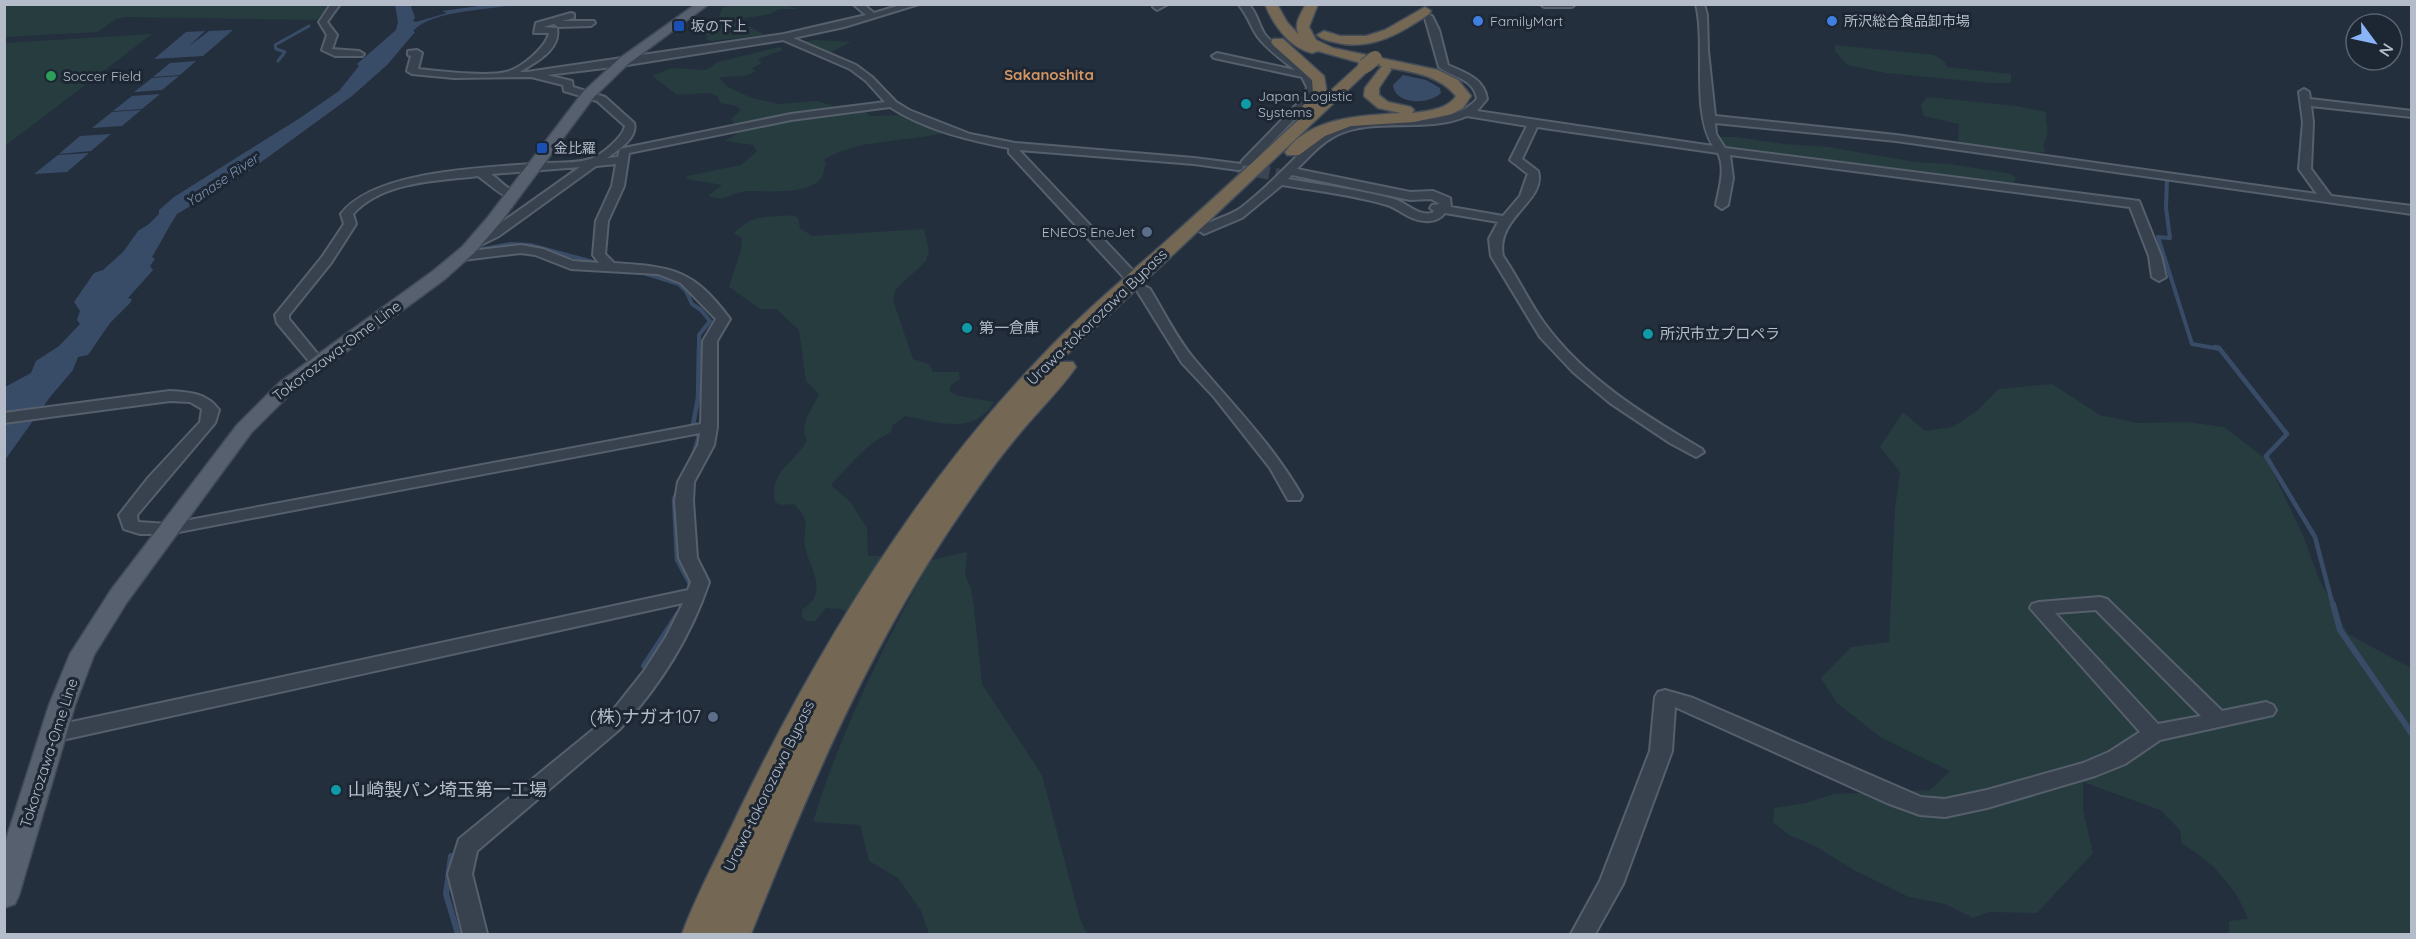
<svg xmlns="http://www.w3.org/2000/svg" width="2416" height="939" viewBox="0 0 2416 939" font-family="Quicksand,'Noto Sans JP',sans-serif">
  <style>
    .green { fill: #263c3f }
    .water { fill: #394c67 }
    .lines { fill: none; stroke-linecap: round; stroke-linejoin: round }
    .stream-far3 { stroke: #394c67; stroke-width: 3 }
    .stream-far2 { stroke: #394c67; stroke-width: 4 }
    .stream-far1 { stroke: #394c67; stroke-width: 4.5 }
    .stream { stroke: #394c67; stroke-width: 6 }
    .minor-tunnel { stroke: #3a4453; stroke-width: 13; stroke-dasharray: 13 6; stroke-linecap: butt }
    .minor-casing { stroke: #565f6c; stroke-width: 4 }
    .major-casing { stroke: #414a57; stroke-width: 3 }
    .highway-casing { stroke: #434c59; stroke-width: 3 }
    .minor { fill: #38414e; fill-rule: evenodd }
    .major { fill: #56606e; fill-rule: evenodd }
    .highway { fill: #746855; fill-rule: evenodd }
    .highway-bridge-casing { stroke: #434c59; stroke-width: 16; stroke-linecap: butt }
    .highway-bridge { stroke: #746855; stroke-width: 14 }
    .shop-dot { fill: #3f7fe0; stroke: #1d2633; stroke-width: 2 }
    .transit-dot { fill: #1a4fb4; stroke: #1d2633; stroke-width: 2 }
    .leisure-dot { fill: #2e9e5b; stroke: #1d2633; stroke-width: 2 }
    .culture-dot { fill: #0f9aa8; stroke: #1d2633; stroke-width: 2 }
    .service-dot { fill: #5c6f8a; stroke: #1d2633; stroke-width: 2 }
    .labels { text-anchor: middle; stroke-width: 6; stroke-linejoin: round; paint-order: stroke }
    .far-poi-label { font-size: 14px; fill: #b4bcc9; stroke: #1d2633; text-anchor: start }
    .far-water-label { font-size: 14px; font-style: italic; fill: #7c92b1; stroke: #1d2633 }
    .far-quarter-label { font-size: 15px; font-weight: bold; fill: #d59563; stroke: #1d2633 }
    .street-label { font-size: 15px; fill: #b4bcc9; stroke: #1d2633 }
    .poi-label { font-size: 15px; fill: #b4bcc9; stroke: #1d2633; text-anchor: start }
    .near-poi-label { font-size: 18px; fill: #b4bcc9; stroke: #1d2633; text-anchor: end }
  </style>
  <rect width="100%" height="100%" fill="#242f3e"/>
  <path class="green" d="M5,4H329V5L317,20L125,17L116,19L97,32L5,37Z
    M735,5H784L799,9H779L770,14L740,19L741,22L765,35L711,41L706,39L708,36L703,35L711,28L724,24L718,18L723,7Z
    M152,34L5,146V43Z
    M816,40L851,42L829,53L800,42Z
    M1835,45L1934,55L1945,62L1947,67L2011,74V83H1991L1886,73L1847,65L1835,51Z
    M780,47L783,50L758,59L762,63L752,68L756,71C743,80 732,74 719,78L728,87L752,98L779,104L817,101L847,110L810,116L865,111L870,116L901,115L944,133C907,142 855,139 824,160L826,163C825,167 824,173 822,177C812,195 767,191 749,191C732,191 728,203 708,196L722,185L687,179V176L741,165L757,151L753,145L725,141L741,131L742,127H736L731,119L741,110L736,106L720,103L718,97L710,93L677,95L652,76L672,68L706,70L718,62Z
    M1927,97L2017,106L2046,112C2045,128 2052,129 2043,145L2046,151L2033,154L1958,143L1959,124L1924,116L1921,105Z
    M1716,137H1737L1784,144L1829,147L1915,162L1950,164L2011,174L2016,178L2013,183L1984,182L1725,149Z
    M793,215L798,218L800,228L812,236L924,229L929,251L926,261L895,290L893,300L913,359L929,364L933,372H959L960,379L950,386V392L959,396L994,402C974,436 938,422 905,416L892,426L891,432C867,443 849,466 831,485L851,503L867,528L868,556H883L852,615L841,609L826,608L815,621H807L802,617V610C808,605 815,600 816,592C819,576 808,563 805,547C802,536 809,526 803,515C801,511 797,507 794,504L781,505L775,502C769,469 795,464 807,440C798,427 813,407 819,394L806,381L799,330L776,309H760L729,287L741,250L742,238L734,233C753,213 768,218 793,215Z
    M2052,384L2100,415L2138,423L2187,422L2224,427L2267,460L2302,533L2319,579L2348,634L2411,668V934H2229V921L2248,919C2237,888 2211,860 2182,844L2180,830L2160,810L2083,782V810L2093,853L2037,913L1989,912L1973,918L1945,904L1909,897L1854,870L1815,846L1789,835L1773,822L1774,808L1806,803L1834,794L1930,790L1950,771L1880,737L1837,703L1821,678L1851,647L1889,642L1895,509L1900,472L1880,447L1903,412L1925,431L1953,427L1977,411L1998,389Z
    M967,552L965,575L971,588L974,607L982,684L1042,775L1080,919L1087,934H929L921,911L898,878L869,861L860,825L813,822C841,730 884,644 931,560Z"/>
  <path class="water" d="M395,5H412L411,7L415,17L413,21L416,22L447,13L442,11L486,5H506V6C481,10 429,12 413,31L415,32L387,65L352,96L249,171L177,214C168,228 161,242 152,257L155,259L150,266L153,270L128,298L132,299L130,303L110,323L88,355L78,357L73,370L50,397L5,460V387L31,373L36,361L59,346L80,324L77,320L80,311L74,302L94,273L103,270L123,252L138,231L149,224L159,214V210L174,197L300,118L339,91L359,66L357,64L396,30L398,22Z
    M233,30L203,56L154,59L186,32L205,31L188,47L209,31Z
    M196,61L180,75L153,77L170,63Z
    M1403,75L1426,80L1440,88L1441,93C1429,105 1395,105 1393,85Z
    M179,76L162,90L134,92L152,78Z
    M160,94L142,109L113,111L132,96Z
    M141,110L122,126L92,128L112,112Z
    M111,134L91,151L59,154L80,136Z
    M89,153L67,172L34,174L58,155Z"/>
  <g class="lines">
    <path class="stream-far3" d="M278,61L285,52L276,49L275,45L309,26"/>
    <path class="stream-far2" d="M2167,179L2166,208L2170,238L2158,237L2192,344L2220,349
      M478,250L510,244L530,245L597,263
      M644,273L679,284L686,291L692,304L701,310L710,321L699,335V349"/>
    <path class="stream-far1" d="M2215,347L2219,348L2287,434L2266,456L2315,537L2333,606
      M693,456L699,436L693,425L698,398L699,347
      M678,491L674,499L677,560L690,584L689,590"/>
    <path class="stream" d="M2333,604L2340,630L2412,734
      M644,666L678,614
      M451,856L446,894L458,934"/>
    <path class="minor-tunnel" d="M1238,167L1288,177"/>
    <defs>
      <path id="minor" d="M331,4H340L327,22L337,35L332,49L359,51L364,54L362,56H335L322,50L327,35L319,22Z
        M853,4H863L874,13L904,4H919L844,27L793,38L856,65L872,77L896,102L909,110L970,134L1015,143L1194,158L1241,164L1242,161L1304,97L1307,87L1302,77L1214,58L1212,56L1217,53L1295,70C1282,60 1268,50 1258,37C1250,26 1248,15 1238,4H1248C1258,13 1258,26 1266,36C1282,54 1330,73 1312,101L1250,165L1243,166L1242,169L1238,170L1194,164L1019,150L1139,277L1141,280L1134,284L1129,283L1009,153V148C968,140 926,130 890,107L791,120L629,153L624,186L608,221L605,254L614,263C673,267 693,269 730,319L717,341V427L714,445L694,482L693,501L697,558L709,582C691,636 659,687 620,729L477,851L472,874L487,934H463L448,874L459,839L606,719L644,671L666,637L683,603L53,742L46,740L42,734L46,728L53,726L688,590L691,582L679,558L675,501L678,482L698,445L700,433L168,534H140L124,529L119,515L148,478L200,422L202,409L190,402L170,401L4,423V413L170,391C189,392 207,393 219,410L215,423L137,515L138,522L168,524L701,424L703,341L716,319L681,283L658,274L571,269L535,255L521,253L463,260L457,256L463,252L521,245L543,249L573,261L599,263L593,255L596,221L612,186L616,164L596,166L499,236L479,246H471L469,243L471,240L491,230L580,167L491,174C501,181 507,190 517,192L519,195L513,199C499,195 490,184 478,176C437,181 383,181 353,214L356,224L331,263L289,315V319L325,363L323,366H313L277,323L275,315L322,257L344,224L341,214C375,169 490,168 544,163C558,162 576,164 590,159C601,156 623,137 625,126L597,101L564,91L563,85L531,77L454,78L412,74L407,71L411,56L408,55V51L417,50L422,53L418,69C440,71 486,77 506,72C520,69 546,48 549,33H534L536,23L571,13L574,14V18L562,21H594L595,23L591,26L558,27L554,24L543,27L557,28C561,50 536,62 520,72H527L784,34L866,15ZM783,40L850,69L866,81L885,102L791,114L624,148L620,149L618,157L607,158C618,150 638,138 634,123L605,97L573,87L572,81L547,75L621,66Z
        M1156,4H1168L1157,10L1153,7Z
        M1540,4H1576L1572,7H1544Z
        M1696,4H1704L1707,15L1708,51L1715,116L1896,135L2317,194L2299,169L2303,122L2299,92L2304,89L2309,92L2310,99L2412,111V117L2311,106L2313,122L2311,169L2331,196L2412,206V214L1896,141L1715,123L1716,134L1725,148L2139,201L2161,256L2166,277L2159,281L2152,277L2149,256L2130,207L1730,155L1733,178L1728,205L1722,209L1716,205C1719,189 1726,169 1718,153L1537,127L1522,159L1538,171C1547,201 1495,217 1503,256C1518,278 1529,302 1544,323C1584,378 1644,415 1702,449L1704,452L1696,457L1670,443L1610,403L1573,372L1540,337L1491,256L1489,239L1498,222L1445,213C1440,219 1433,222 1425,221C1410,221 1400,209 1387,205C1353,195 1317,191 1282,185L1242,218L1204,234L1198,230C1208,220 1229,217 1242,207C1256,196 1270,183 1283,170C1298,156 1312,138 1332,129C1374,112 1445,134 1477,99C1474,78 1453,78 1439,67L1425,18L1429,15L1432,16L1439,30L1448,65C1465,73 1484,78 1487,99L1477,111L1713,146C1691,112 1706,44 1696,4ZM1467,116L1527,126L1510,160L1528,174L1527,176L1520,196L1503,216L1451,207L1450,198L1433,191L1410,192L1297,169C1309,157 1320,144 1335,136C1373,116 1427,134 1467,116ZM1292,175L1410,200L1431,199L1440,204L1432,205L1430,208L1434,211L1432,213C1417,216 1407,203 1394,199C1359,190 1323,185 1288,179Z
        M1143,285L1150,289C1164,312 1177,339 1194,359C1232,404 1273,445 1302,496L1300,500H1288L1270,468L1214,397L1182,363L1136,289Z
        M2100,597L2107,599L2222,711L2266,702L2273,705L2276,710L2273,715L2160,740L2125,764L2095,776L1987,808L1945,817L1920,815L1887,803L1675,707L1672,751L1623,884L1595,934H1571L1600,881L1650,751L1655,697L1658,692L1665,690L1693,698L1921,797L1945,799L1987,790L2083,763L2109,752L2140,732L2030,608L2032,604L2039,602ZM2096,610L2201,716L2158,724L2055,613Z"/>
      <path id="major" d="M696,4H709L628,64L593,98L500,223L474,253L445,279L294,390L251,433L127,602L94,655L75,705L19,895L15,904L4,908V846L49,705L70,654L111,590L237,425L280,382L433,271L462,247L488,217L583,92L620,58Z"/>
      <path id="highway" d="M1265,4H1277L1287,22L1299,35C1293,24 1301,14 1306,4H1318L1309,27L1316,40L1333,48L1438,70L1458,80L1471,96L1463,108L1452,114L1414,122L1351,126L1325,136L1299,155H1287L1285,152C1312,116 1361,116 1401,113L1378,108L1364,96L1365,88L1382,66L1371,64L1370,69L1059,362H1073L1076,367C1060,390 1038,411 1020,433C1003,453 986,476 971,498C876,632 811,783 751,934H682C697,893 720,852 739,811C817,650 914,490 1038,360C1077,318 1121,281 1164,243C1211,201 1257,158 1303,116L1298,112L1313,93L1312,80L1273,45L1271,42L1273,39H1283L1324,76L1327,94L1361,63L1318,51L1312,53C1290,48 1273,25 1265,4ZM1390,68C1414,72 1440,76 1456,96C1447,110 1427,111 1412,113L1414,110L1411,107L1388,102L1379,95V88L1391,70Z
        M1425,7L1431,11L1429,14C1401,33 1370,52 1334,42C1328,41 1322,39 1317,35L1324,31L1340,36H1366L1385,30Z"/>
    </defs>
    <use href="#minor" class="minor-casing"/>
    <use href="#major" class="major-casing"/>
    <use href="#highway" class="highway-casing"/>
    <use href="#minor" class="minor"/>
    <use href="#major" class="major"/>
    <use href="#highway" class="highway"/>
    <defs>
      <path id="highway-bridge" d="M1365,66L1375,58"/>
    </defs>
    <use href="#highway-bridge" class="highway-bridge-casing"/>
    <use href="#highway-bridge" class="highway-bridge"/>
  </g>
  <g class="shop-dot">
    <circle cx="1478" cy="21" r="6"/>
    <circle cx="1832" cy="21" r="6"/>
  </g>
  <g class="transit-dot">
    <rect x="673" y="20" width="12" height="12" rx="3"/>
    <rect x="536" y="142" width="12" height="12" rx="3"/>
  </g>
  <circle class="leisure-dot" cx="51" cy="76" r="6"/>
  <g class="culture-dot">
    <circle cx="1246" cy="104" r="6"/>
    <circle cx="967" cy="328" r="6"/>
    <circle cx="1648" cy="334" r="6"/>
    <circle cx="336" cy="790" r="6"/>
  </g>
  <g class="service-dot">
    <circle cx="1147" cy="232" r="6"/>
    <circle cx="713" cy="717" r="6"/>
  </g>
  <g class="labels">
    <g class="far-poi-label">
      <text x="1490" y="26">FamilyMart</text>
      <text x="1844" y="26">所沢総合食品卸市場</text>
      <text x="691" y="31">坂の下上</text>
      <text x="63" y="81">Soccer Field</text>
      <text x="1258" y="101">Japan Logistic<tspan x="1258" dy="16">Systems</tspan></text>
      <text x="554" y="153">金比羅</text>
      <text x="1135" y="237" text-anchor="end">ENEOS EneJet</text>
    </g>
    <g class="far-water-label">
      <text transform="translate(222 180) rotate(-34)" y="5">Yanase River</text>
    </g>
    <g class="far-quarter-label">
      <text x="1049" y="80">Sakanoshita</text>
    </g>
    <g class="street-label">
      <text transform="translate(1097 317) rotate(-44)" y="5">Urawa-tokorozawa Bypass</text>
      <text transform="translate(337 351) rotate(-37)" y="5">Tokorozawa-Ome Line</text>
      <text transform="translate(49 753) rotate(-72)" y="5">Tokorozawa-Ome Line</text>
      <text transform="translate(769 786) rotate(-64)" y="5">Urawa-tokorozawa Bypass</text>
    </g>
    <g class="poi-label">
      <text x="979" y="333">第一倉庫</text>
      <text x="1660" y="339">所沢市立プロペラ</text>
    </g>
    <g class="near-poi-label">
      <text x="701" y="723">(株)ナガオ107</text>
      <text x="348" y="796" text-anchor="start">山崎製パン埼玉第一工場</text>
    </g>
  </g>
  <rect width="2416" height="939" fill="none" stroke="#b4bcc9" stroke-width="12"/>
  <g transform="translate(2374 42) rotate(123)"><circle r="28" fill="#1d2633" stroke="#59626f" stroke-width="1.5"/>
  <path d="M0-4.5L10 22L0 15L-10 22Z" fill="#8ab4f8"/>
  <text y="-9" font-size="16" font-weight="bold" text-anchor="middle" fill="#b4bcc9">N</text>
  </g>
</svg>
